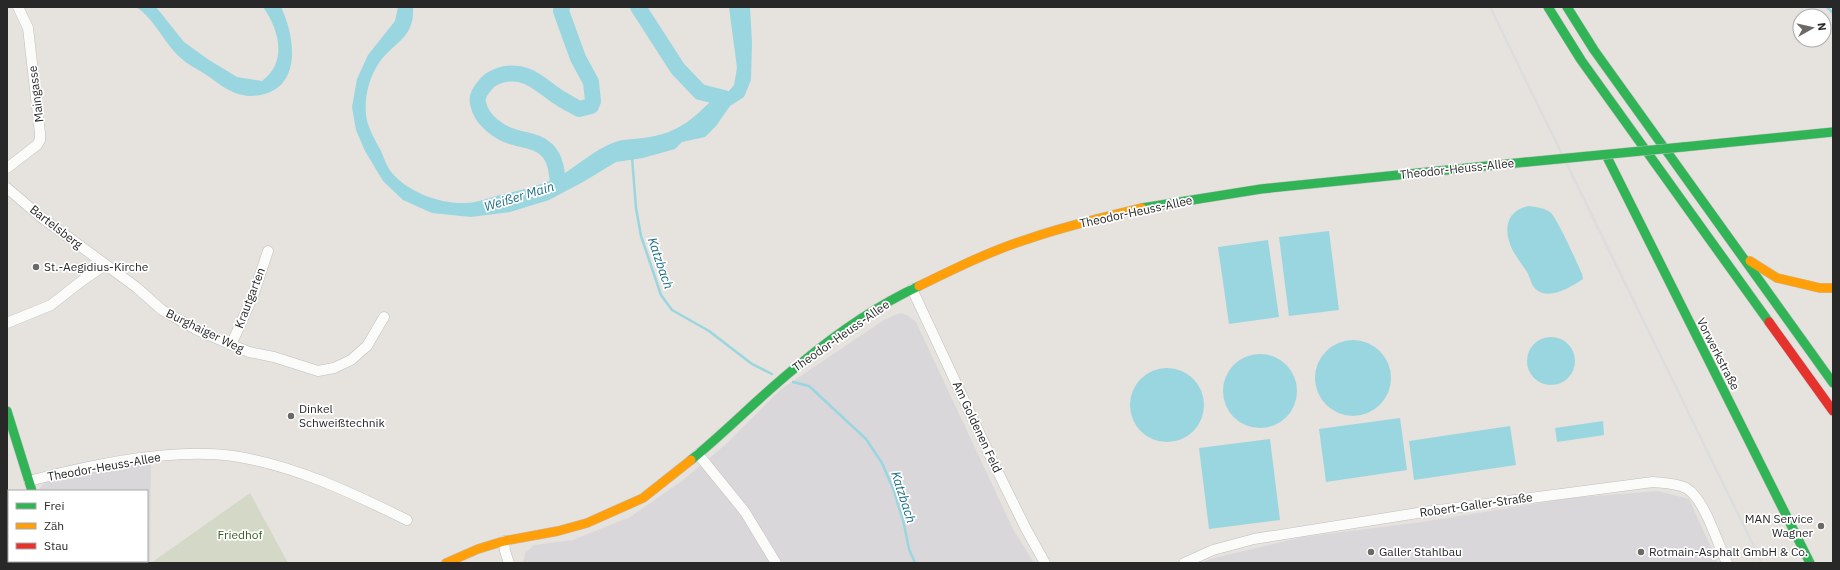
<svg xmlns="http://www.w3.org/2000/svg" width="1840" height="570" viewBox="0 0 1840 570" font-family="'IBM Plex Sans',sans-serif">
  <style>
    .industrial { fill: #d9d7d9 }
    .cemetery { fill: #d4d9c7 }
    .water { fill: #9ad6df }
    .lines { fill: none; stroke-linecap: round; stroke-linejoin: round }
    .stream { stroke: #9ad6df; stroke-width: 2.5 }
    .river { stroke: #9ad6df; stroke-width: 16 }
    .street-casing { stroke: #c0bfbf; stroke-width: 11 }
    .fast-casing { stroke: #c0bfbf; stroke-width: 10 }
    .slow-casing { stroke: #c0bfbf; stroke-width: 10 }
    .jam-casing { stroke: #c0bfbf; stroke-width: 10 }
    .street { stroke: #fbfbfa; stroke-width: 10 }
    .fast { stroke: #30b455; stroke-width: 9 }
    .slow { stroke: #ff9f0a; stroke-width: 9 }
    .jam { stroke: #e5322d; stroke-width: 9 }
    .rail { stroke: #ddd; stroke-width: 2.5 }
    .fast-bridge-casing { stroke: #c0bfbf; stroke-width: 10; stroke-linecap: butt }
    .fast-bridge { stroke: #30b455; stroke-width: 9 }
    .poi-dot { fill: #6a6968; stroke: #fff; stroke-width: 1.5 }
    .labels { text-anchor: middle; stroke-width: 3.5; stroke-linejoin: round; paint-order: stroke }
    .street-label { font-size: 12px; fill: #282828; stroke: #fff }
    .poi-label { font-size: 12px; fill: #282828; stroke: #fff; text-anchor: start }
    .park-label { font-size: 12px; fill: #355c22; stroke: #fff }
    .water-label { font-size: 13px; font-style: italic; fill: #1c7088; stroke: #fff }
  </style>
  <rect width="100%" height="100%" fill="#e6e2de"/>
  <path class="industrial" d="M900,313L907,315L916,322L1013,529L1034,563H523L525,553L534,545L573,540L630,517L682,481L725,445L780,390L884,320Z
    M151,461L150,563H59L56,561H147V491H40L39,489L47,480Z
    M1658,491L1689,499L1718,563H1201L1210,559L1303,537L1422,522L1570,498Z"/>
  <path class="cemetery" d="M250,493L288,563H151Z"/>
  <path class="water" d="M136,7H156L184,42L209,60L237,77L262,81C288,62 279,29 263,7H281C297,41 302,94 251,96C246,96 237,94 233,92C223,88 214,80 205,74C198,69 188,65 182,59C164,44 156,20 136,7Z
    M398,7H413C415,39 393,42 379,63C368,79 363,102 367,121C370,131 376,142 381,151C384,158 387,167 392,173C408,192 440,204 465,203C476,203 489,198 500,195C517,191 536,187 552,180C572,171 588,154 608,145C623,138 628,140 643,138C680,134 696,116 721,91L728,92L734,85L737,68L729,7H750L752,42L751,80L744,97L730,106L716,126L705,137L682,142L675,149L643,158L616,162L583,182L549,200L510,212L471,217L432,213L403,200L383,181L365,151L356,130L352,107L357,79L368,55L395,21Z
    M1529,206C1536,207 1544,208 1550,212C1558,219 1577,263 1582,274L1583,279C1573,286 1553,298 1540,292C1531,288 1531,279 1527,272C1522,264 1516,257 1512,249C1503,230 1506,210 1529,206Z
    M1329,231L1339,310L1289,316L1279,237Z
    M1268,240L1279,317L1229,324L1218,247Z
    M1527 361a24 24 0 1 1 48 0a24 24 0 1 1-48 0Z
    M1315 378a38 38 0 1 1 76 0a38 38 0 1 1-76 0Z
    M1223 391a37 37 0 1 1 74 0a37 37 0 1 1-74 0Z
    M1130 405a37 37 0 1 1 74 0a37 37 0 1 1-74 0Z
    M1400,418L1407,470L1326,482L1319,429Z
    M1603,421L1604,435L1557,442L1555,428Z
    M1510,426L1516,465L1414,480L1409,441Z
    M1270,439L1280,520L1209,529L1199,448Z"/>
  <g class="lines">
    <path class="stream" d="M1827,7L1833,13
      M632,157L636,208L641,236L661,295L672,310L709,331L752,364L772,374
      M793,382L809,386L866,439L882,463L894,491L904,524L909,549L915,563"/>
    <path class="river" d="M638,7L678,69L700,92L724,98
      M558,184C557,173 556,159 547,150C538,141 526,141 514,137C499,133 481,120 478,103C476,96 481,90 486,84C489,80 495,77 501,75C529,68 541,87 563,100C568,103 574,106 579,109L591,106L593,101L591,82L578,58L561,11L562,7"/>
    <defs>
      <path id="street" d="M7,168L37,145L40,140V133L28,28L18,7
        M7,188L41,217L136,287L162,310L199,331L249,352L274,357L318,371L334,368L351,360L367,346L384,317
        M912,289L994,464L1026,529L1045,563
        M7,323L51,305L83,280L105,265
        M231,345L253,296L268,251
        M698,454L745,512L776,563
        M29,481C89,465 171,447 233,456C294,465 352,493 407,520
        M504,541L505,551L509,563
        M7,553L9,554
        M20,561L23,563
        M1184,563L1213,550L1254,539L1424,512L1653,482C1663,483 1676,483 1686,488C1705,499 1717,543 1727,563"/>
      <path id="fast" d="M1548,7L1581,60L1769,322
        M1567,7L1594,50L1833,383
        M1683,147L1833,132
        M1606,155L1810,563
        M1142,208L1261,189L1527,162
        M7,411L32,491
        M691,460C728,430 762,394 800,364C836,334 876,306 919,286
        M44,561V563"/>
      <path id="slow" d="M1750,261L1777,278L1820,288H1833
        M919,286C954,269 990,251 1028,239C1065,226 1104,217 1142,208
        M446,563L478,549L504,541L558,531L587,523L643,498L691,460"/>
      <path id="jam" d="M1769,322L1833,411"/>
    </defs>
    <use href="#street" class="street-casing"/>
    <use href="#fast" class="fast-casing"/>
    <use href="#slow" class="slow-casing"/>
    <use href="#jam" class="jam-casing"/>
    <use href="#street" class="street"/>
    <use href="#fast" class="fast"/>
    <use href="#slow" class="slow"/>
    <use href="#jam" class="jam"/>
    <path class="rail" d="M1490,7L1762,563"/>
    <defs>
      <path id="fast-bridge" d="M1527,162L1683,147"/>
    </defs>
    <use href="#fast-bridge" class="fast-bridge-casing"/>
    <use href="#fast-bridge" class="fast-bridge"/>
  </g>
  <g class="poi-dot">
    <circle cx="36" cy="267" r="4"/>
    <circle cx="291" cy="416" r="4"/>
    <circle cx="1821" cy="526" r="4"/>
    <circle cx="1371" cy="552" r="4"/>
    <circle cx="1641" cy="552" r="4"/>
  </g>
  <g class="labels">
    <g class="street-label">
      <text transform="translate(36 94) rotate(-97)" y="4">Maingasse</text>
      <text transform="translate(1457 169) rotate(-6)" y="4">Theodor-Heuss-Allee</text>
      <text transform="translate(1136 212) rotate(-12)" y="4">Theodor-Heuss-Allee</text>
      <text transform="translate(56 227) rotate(38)" y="4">Bartelsberg</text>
      <text transform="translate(250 298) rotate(-69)" y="4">Krautgarten</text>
      <text transform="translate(205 331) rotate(26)" y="4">Burghaiger Weg</text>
      <text transform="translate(841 336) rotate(-35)" y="4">Theodor-Heuss-Allee</text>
      <text transform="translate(1718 354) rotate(63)" y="4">Vorwerkstraße</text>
      <text transform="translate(977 427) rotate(65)" y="4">Am Goldenen Feld</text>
      <text transform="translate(104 467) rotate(-10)" y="4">Theodor-Heuss-Allee</text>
      <text transform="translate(1476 505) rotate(-8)" y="4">Robert-Galler-Straße</text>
    </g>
    <g class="poi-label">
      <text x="44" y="271">St.-Aegidius-Kirche</text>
      <text x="299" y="413">Dinkel<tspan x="299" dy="14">Schweißtechnik</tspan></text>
      <text x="1813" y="523" text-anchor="end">MAN Service<tspan x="1813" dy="14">Wagner</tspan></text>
      <text x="1379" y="556">Galler Stahlbau</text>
      <text x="1649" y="556">Rotmain-Asphalt GmbH &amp; Co.</text>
    </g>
    <g class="park-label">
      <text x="240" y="539">Friedhof</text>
    </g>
    <g class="water-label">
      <text transform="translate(519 196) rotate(-17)" y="5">Weißer Main</text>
      <text transform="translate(661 263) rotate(71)" y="5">Katzbach</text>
      <text transform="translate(904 497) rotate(72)" y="5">Katzbach</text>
    </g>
  </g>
  <rect width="1840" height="570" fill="none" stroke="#282828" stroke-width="16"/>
  <rect x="8" y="490" width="140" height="72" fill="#ffffff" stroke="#a9a9a9"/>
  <rect x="16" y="503" width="20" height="6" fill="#30b455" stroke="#a9a9a9"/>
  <text x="44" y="510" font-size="12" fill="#282828">Frei</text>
  <rect x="16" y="523" width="20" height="6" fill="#ff9f0a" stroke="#a9a9a9"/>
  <text x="44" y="530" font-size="12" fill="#282828">Zäh</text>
  <rect x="16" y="543" width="20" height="6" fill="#e5322d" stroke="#a9a9a9"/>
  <text x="44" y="550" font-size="12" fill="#282828">Stau</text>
  <g transform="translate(1812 28) rotate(82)"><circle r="19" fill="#ffffff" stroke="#a9a9a9"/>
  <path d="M0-3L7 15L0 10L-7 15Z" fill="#6a6968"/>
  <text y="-6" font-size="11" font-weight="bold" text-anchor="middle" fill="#282828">N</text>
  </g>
</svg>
